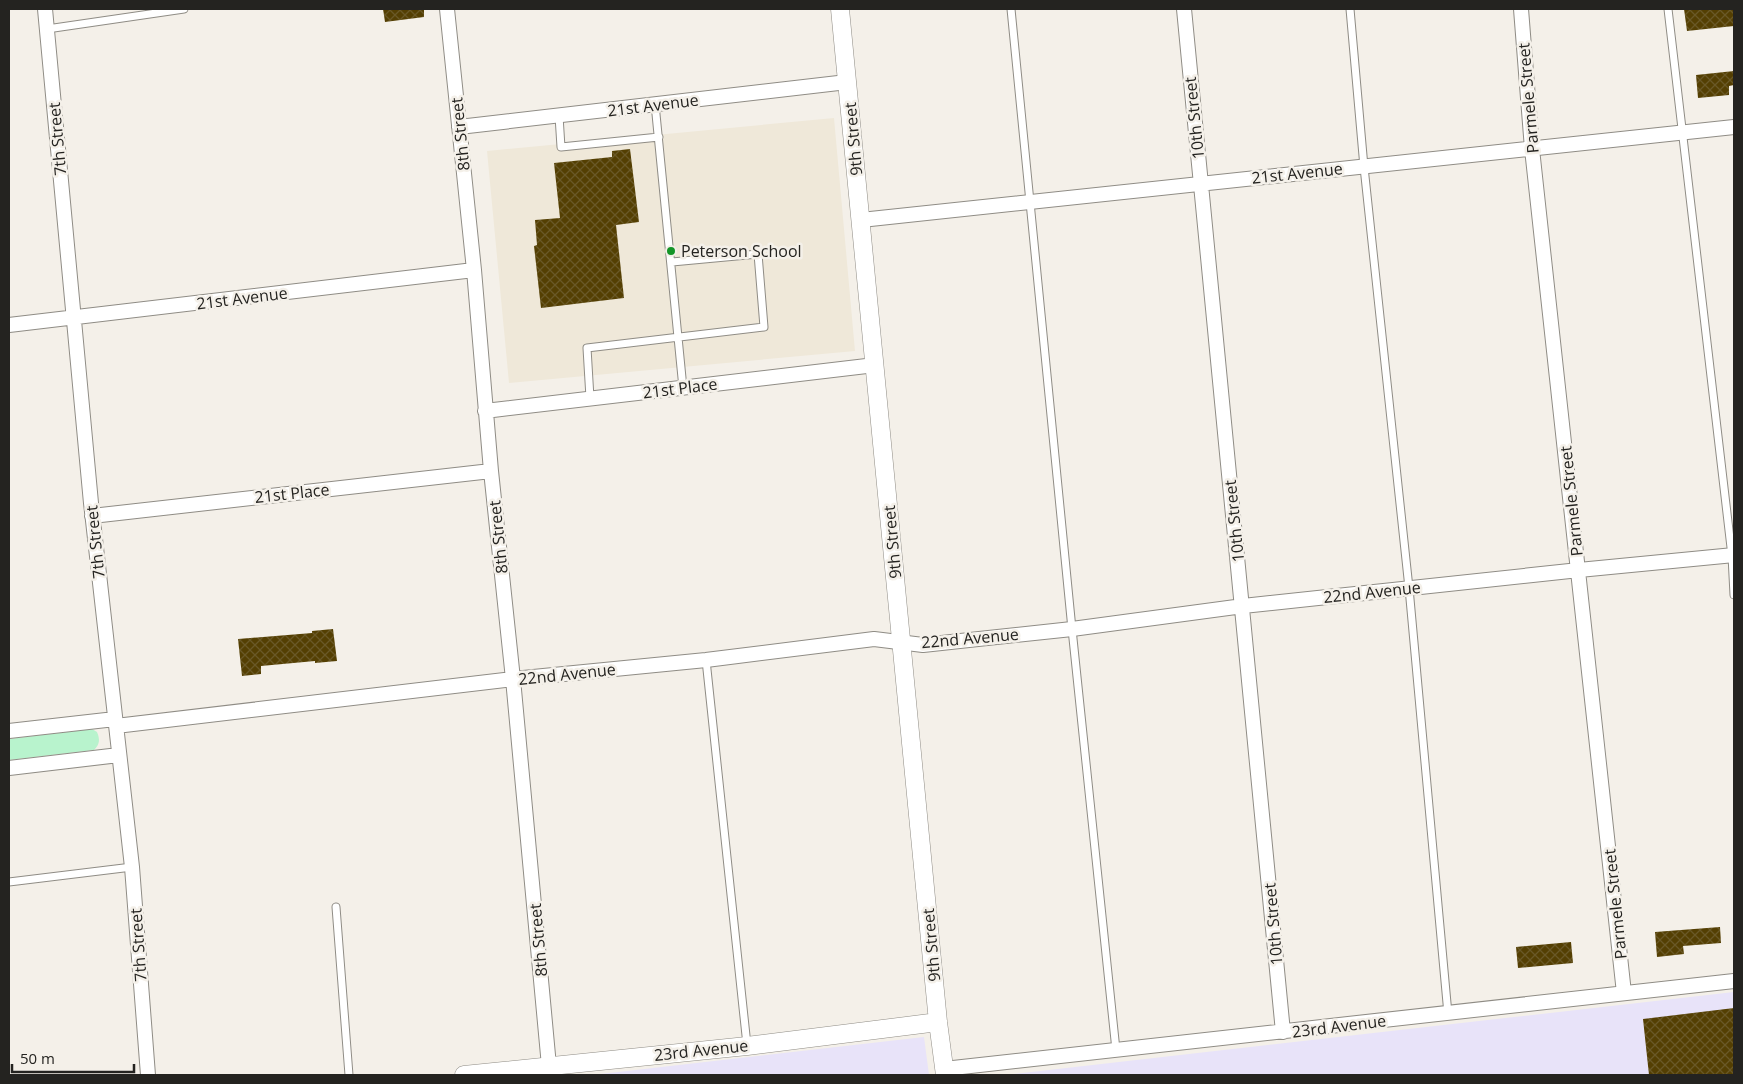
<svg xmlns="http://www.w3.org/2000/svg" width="1743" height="1084" viewBox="0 0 1743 1084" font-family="'Open Sans',sans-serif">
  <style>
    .built { fill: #efe8d9 }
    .industrial { fill: #e8e3f9 }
    .grass { fill: #b8f3cd }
    .building { fill: url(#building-cross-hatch) }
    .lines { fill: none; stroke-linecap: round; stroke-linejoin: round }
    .service-casing { stroke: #8f8c85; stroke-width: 9 }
    .minor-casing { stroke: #8f8c85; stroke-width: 16 }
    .tertiary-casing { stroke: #8f8c85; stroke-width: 19 }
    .service { stroke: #fff; stroke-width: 7 }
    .minor { stroke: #fff; stroke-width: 14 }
    .tertiary { stroke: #fff; stroke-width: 18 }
    .poi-dot { fill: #149528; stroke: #f4f0e9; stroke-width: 2 }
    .labels { text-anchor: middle; stroke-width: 5; stroke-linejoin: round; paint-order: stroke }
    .street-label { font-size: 16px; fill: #242320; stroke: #f4f0e9 }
    .poi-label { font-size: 16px; fill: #242320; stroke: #f4f0e9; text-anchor: start }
  </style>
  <defs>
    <pattern id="building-cross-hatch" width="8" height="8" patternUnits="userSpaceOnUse" patternTransform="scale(1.25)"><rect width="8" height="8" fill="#543f02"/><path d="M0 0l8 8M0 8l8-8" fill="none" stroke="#695827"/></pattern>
  </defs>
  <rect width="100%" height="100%" fill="#f4f0e9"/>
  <path class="built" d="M834,118L855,351L509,383L487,151Z"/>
  <path class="industrial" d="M1734,992V1075H1004Z
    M924,1037L929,1075H592Z"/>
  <path class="grass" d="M92,729L97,732C100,739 100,744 94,750L9,760V739Z"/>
  <path class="building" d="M383,9H424V17L385,22Z
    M1684,9H1734V26L1687,31Z
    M1734,71V85L1729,86V95L1698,98L1696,75Z
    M630,149L639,222L616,225L624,298L541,308L534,246L537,245L535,220L560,218L554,163L612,157V151Z
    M333,629L337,661L315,663V661L261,666V674L242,676L238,639L312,633V631Z
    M1720,927L1721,943L1683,946L1684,954L1657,957L1655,932Z
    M1571,942L1573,963L1518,968L1516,947Z
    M1734,1008V1075H1649L1643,1019Z"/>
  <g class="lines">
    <defs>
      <path id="service" d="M1011,9L1072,629L1116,1050
        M1350,9L1364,167L1409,588L1448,1014
        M1668,9L1732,556L1734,595
        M47,29L184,9
        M655,104L683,388
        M559,116L561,147L659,137
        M590,398L587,348L764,327L758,254L672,262
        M706,660L747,1045
        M9,882L132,867
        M336,907L349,1075"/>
      <path id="minor" d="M45,9L91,503L132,867L148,1075
        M447,9L474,270L491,471L513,679L549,1066
        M1184,9L1283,1032
        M1521,9L1532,149L1624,993
        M459,127L847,82
        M861,220L1734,127
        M9,325L474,270
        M485,411L875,365
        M92,516L491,471
        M116,726L513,679L706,660L874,639L923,645L1072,629L1243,606L1579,570L1734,555
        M9,731L115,719
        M9,768L119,755
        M944,1069L1734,981"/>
      <path id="tertiary" d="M840,9L938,1022L945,1075
        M464,1075L747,1046L938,1022"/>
    </defs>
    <use href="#service" class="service-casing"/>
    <use href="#minor" class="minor-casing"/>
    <use href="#tertiary" class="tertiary-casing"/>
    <use href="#service" class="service"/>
    <use href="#minor" class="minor"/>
    <use href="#tertiary" class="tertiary"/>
  </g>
  <circle class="poi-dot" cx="671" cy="251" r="5"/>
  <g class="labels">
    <g class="street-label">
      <text transform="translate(1528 98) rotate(-95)" y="6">Parmele Street</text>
      <text transform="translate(653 105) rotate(-7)" y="6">21st Avenue</text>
      <text transform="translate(1194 118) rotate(-96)" y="6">10th Street</text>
      <text transform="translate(460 134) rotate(-96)" y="6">8th Street</text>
      <text transform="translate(57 139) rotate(-95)" y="6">7th Street</text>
      <text transform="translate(853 139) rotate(-95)" y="6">9th Street</text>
      <text transform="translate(1297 173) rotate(-6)" y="6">21st Avenue</text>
      <text transform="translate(242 298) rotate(-7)" y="6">21st Avenue</text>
      <text transform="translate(680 388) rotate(-7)" y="6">21st Place</text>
      <text transform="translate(292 493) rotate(-6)" y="6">21st Place</text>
      <text transform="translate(1571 501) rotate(-96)" y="6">Parmele Street</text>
      <text transform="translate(1234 521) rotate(-96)" y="6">10th Street</text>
      <text transform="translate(498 537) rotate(-96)" y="6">8th Street</text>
      <text transform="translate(95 542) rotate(-96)" y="6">7th Street</text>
      <text transform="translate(892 542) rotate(-95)" y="6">9th Street</text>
      <text transform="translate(1372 592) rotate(-6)" y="6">22nd Avenue</text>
      <text transform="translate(970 638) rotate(-5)" y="6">22nd Avenue</text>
      <text transform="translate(567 674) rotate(-6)" y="6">22nd Avenue</text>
      <text transform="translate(1615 904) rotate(-96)" y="6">Parmele Street</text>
      <text transform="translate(1273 924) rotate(-95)" y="6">10th Street</text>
      <text transform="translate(538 940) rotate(-95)" y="6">8th Street</text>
      <text transform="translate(138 945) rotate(-94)" y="6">7th Street</text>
      <text transform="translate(931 945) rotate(-95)" y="6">9th Street</text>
      <text transform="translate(1339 1026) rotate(-7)" y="6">23rd Avenue</text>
      <text transform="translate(701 1050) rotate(-6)" y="6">23rd Avenue</text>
    </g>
    <g class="poi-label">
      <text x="681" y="257">Peterson School</text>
    </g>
  </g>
  <rect width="1743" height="1084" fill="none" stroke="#242320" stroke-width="20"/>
  <path d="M12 1064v8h122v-8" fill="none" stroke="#242320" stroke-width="2.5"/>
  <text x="20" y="1064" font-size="15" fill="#242320" stroke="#f4f0e9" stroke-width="4" paint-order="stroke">50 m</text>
</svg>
